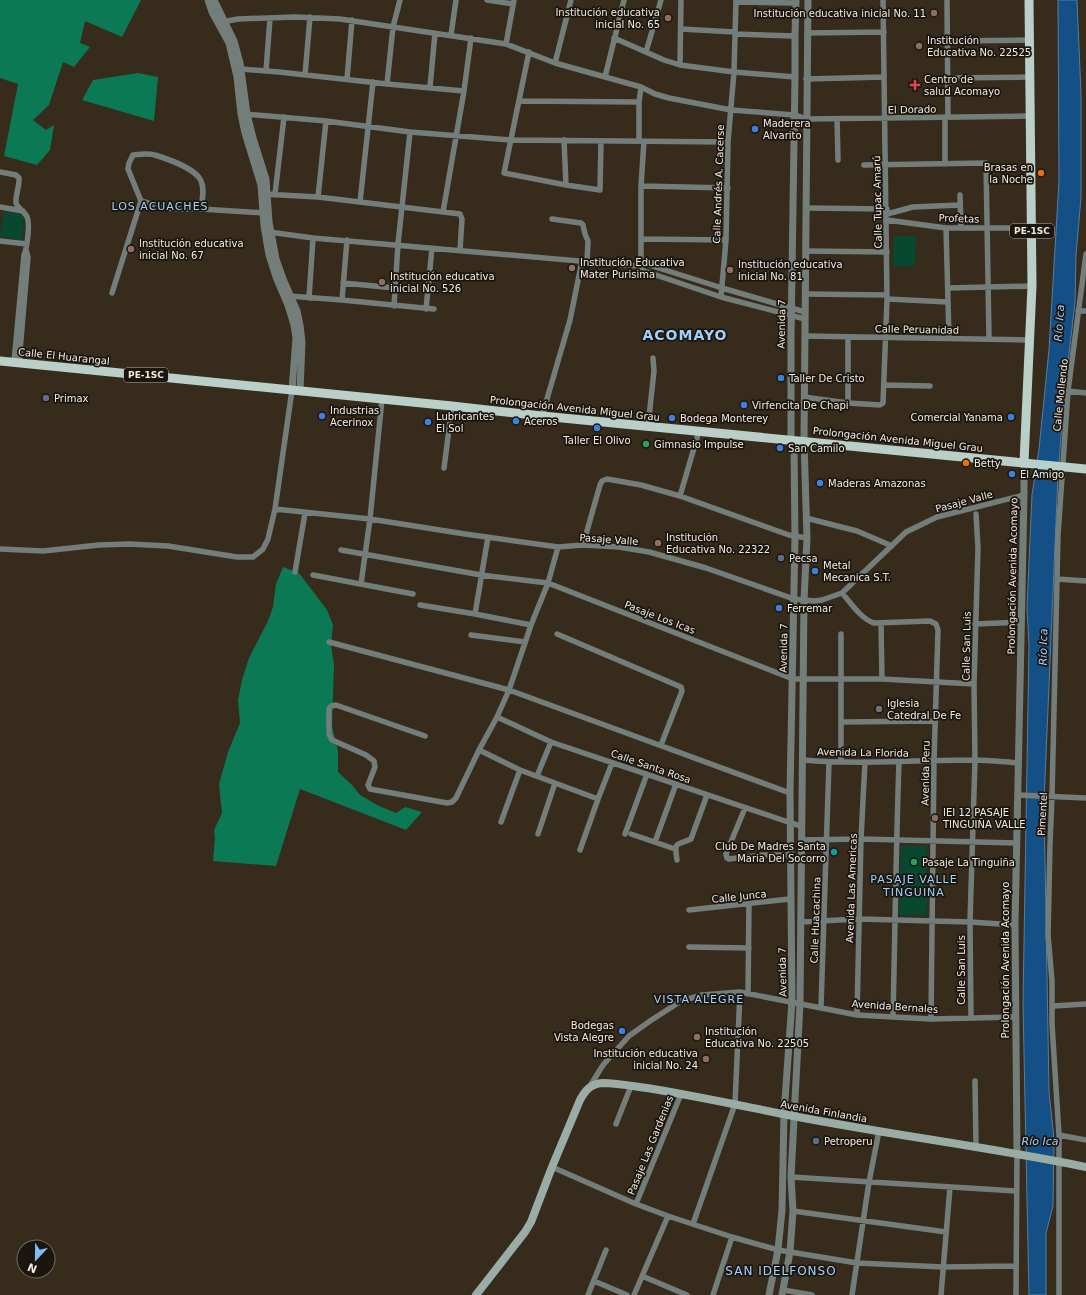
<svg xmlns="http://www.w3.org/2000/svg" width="1086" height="1295" viewBox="0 0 1086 1295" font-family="'DejaVu Sans',sans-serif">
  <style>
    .green { fill: #084730 }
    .forest { fill: #0a7954 }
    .water { fill: #144f85; stroke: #567ea0 }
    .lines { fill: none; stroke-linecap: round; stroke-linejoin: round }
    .minor { stroke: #737e7b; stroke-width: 5.5 }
    .tertiary { stroke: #737e7b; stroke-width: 7 }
    .secondary { stroke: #9aaca6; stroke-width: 8 }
    .primary { stroke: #b9cfc8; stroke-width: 9 }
    .education-dot { fill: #8d6e63; stroke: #1a150e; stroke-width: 1.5 }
    .health-dot { fill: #e0444e; stroke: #1a150e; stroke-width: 1.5 }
    .shop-dot { fill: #3f7fe0; stroke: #1a150e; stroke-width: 1.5 }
    .food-dot { fill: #e8710a; stroke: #1a150e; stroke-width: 1.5 }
    .service-dot { fill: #5c6f8a; stroke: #1a150e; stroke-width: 1.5 }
    .leisure-dot { fill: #2e9e5b; stroke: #1a150e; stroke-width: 1.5 }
    .worship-dot { fill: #6b7280; stroke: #1a150e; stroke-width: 1.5 }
    .culture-dot { fill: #0f9aa8; stroke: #1a150e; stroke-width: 1.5 }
    .labels { text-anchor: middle; stroke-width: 3.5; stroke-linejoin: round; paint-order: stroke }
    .shield { fill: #1a150e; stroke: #b0aaa1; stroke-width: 1 }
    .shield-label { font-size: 9px; font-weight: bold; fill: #f1eae0 }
    .poi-label { font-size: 10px; fill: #f1eae0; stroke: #1a150e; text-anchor: start }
    .street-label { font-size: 10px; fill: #f1eae0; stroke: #1a150e }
    .neighbourhood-label { font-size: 11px; letter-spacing: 1px; fill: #a1d1fd; stroke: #1a150e }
    .water-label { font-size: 11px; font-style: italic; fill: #a1cdfd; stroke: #1a150e }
    .quarter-label { font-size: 12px; letter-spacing: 1px; fill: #a1d1fd; stroke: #1a150e }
    .district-label { font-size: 14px; font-weight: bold; letter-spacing: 1px; fill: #a1d1fd; stroke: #1a150e }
  </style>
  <rect width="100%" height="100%" fill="#372c1c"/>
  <path class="green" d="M4,211L24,215L23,240L0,237Z
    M894,236H916L915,266H893Z
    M901,846H927L926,878L900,877Z
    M900,879H927V915H899Z"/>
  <path class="forest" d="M0,0H141L122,37L85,21L80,43L90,47L74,67L63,62L49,105L33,120L46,130L54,125L50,150L37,165L4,156L18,84L0,78Z
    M138,73L158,77L154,121L82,100L93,80Z
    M283,567L299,573L327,610L333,625L331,645L334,665L332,726L338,751V772L352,785L360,795L379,806L396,813L405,807L422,812L406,830L300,789L276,866L213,861L215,837L214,830L222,813L219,784L228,752L240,723L238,700L242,680L249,658L268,621L273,607L276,584Z"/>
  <path class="water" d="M1058,0H1077L1081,94V197L1076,255L1075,302L1064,398L1058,475L1044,802L1049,1092L1054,1139L1053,1206L1046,1233V1295H1029L1023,1003L1029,645L1027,608L1032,495L1039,449L1049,350L1059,181Z"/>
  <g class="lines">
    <path class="minor" d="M487,0L513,4
      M947,0L948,117
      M736,2L796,3
      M222,22L238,19L295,17L340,19L506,44L555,63L641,87L655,94L669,98L731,110L795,115L807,119L1031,116
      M681,29L735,32
      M807,33L884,32
      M735,34L795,36
      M451,35L456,0
      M614,38L664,60L680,65L734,72L795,77
      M947,41L1030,40
      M506,44L514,0
      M529,52L504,173L566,185L600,190L601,141
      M646,52L661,0
      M555,63L571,0
      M680,65L681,0
      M241,69L279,72L387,84L464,91
      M266,71L270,18
      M305,75L310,17
      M605,77L624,0
      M947,78L1030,77
      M347,79L352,20
      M806,79L884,77
      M387,84L393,27L400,0
      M430,87L435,33
      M519,101L639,102
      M244,114L326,121L410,132L511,140L728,142
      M837,119L838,160
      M564,140L566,185
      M639,141V102L641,87
      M945,164V117
      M864,165L986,163L989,338
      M0,172L16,175L19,178C20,186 15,195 16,203C18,208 23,211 26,215C31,221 27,248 24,255L14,362
      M641,186L728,188
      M263,194L318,197L460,214L462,219L460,250
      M275,194L284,117
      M960,195L961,228
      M318,197L326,121
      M141,201L165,208L181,209H201L266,213
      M360,202L373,82
      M0,207L23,211
      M806,208L887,209
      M443,212L464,91L471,38
      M887,214L913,207L960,205
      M552,219L581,223L583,225L585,234L588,241L587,262
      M887,220L946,228H1032
      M946,228L949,338
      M269,232L313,238L637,266L646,264L722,288L805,312
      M642,239L726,240
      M0,241L27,244
      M806,251L887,252
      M641,265V186L644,141
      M637,266L644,271L721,297L805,319
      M343,283L395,288
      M948,288L1032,286
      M112,293L141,201L128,169L129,163L133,155C140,154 149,153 155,155C168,159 196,169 201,181C205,189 202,200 201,209
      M805,294L887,295
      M289,296L342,300L434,309
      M721,297L726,240L728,142L734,72L736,0
      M309,298L313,238
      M887,299L948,302
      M342,300L347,240
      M394,306L398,244L410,132
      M426,309L432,248
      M1078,311H1086
      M805,336L1029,340
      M19,363L28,257L26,250
      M884,385L930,386
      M1068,391L1086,393
      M804,397L848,403L880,405L883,403L887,299L883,0
      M848,403V337
      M542,416L570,320L582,261
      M648,426L654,371L653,358
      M444,468L452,406
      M680,496L699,431
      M275,509L370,519L465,534L558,547L583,545L619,547L649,552L706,568L794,599L814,601L822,600L842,593L906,532L937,517L1024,495
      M806,518L857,531L892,546
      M583,545L600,485L602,481L607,479L641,485L680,496L789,535L807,538
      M0,549L43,551L99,545L129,544L168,546L237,557H253L263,549L268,539L275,509L292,390
      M341,550L481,575L548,583L793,679H882L974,684
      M295,572L305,513
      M313,575L413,594
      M1057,579L1086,581
      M361,584L370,519L382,399
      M842,593C851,603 861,619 874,623L930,621L936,624L938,630L934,761L931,1019
      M420,605L475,614L531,625
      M475,614L488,537
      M881,623L882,679
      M975,624L1021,622
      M557,634L681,687L682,691L661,745
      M841,634V762
      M471,635L525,642
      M329,642L509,690L790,793
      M497,717L551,742L791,823L801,826
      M842,722L935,721
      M425,736L336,705L331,706L329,709V734L332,740L366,755L374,761L375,767L368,785L370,789L447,803L452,802L456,798L479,750L497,717L509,690L531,625L548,583L558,547
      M479,750L520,770L598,799
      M803,760C860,765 916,760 973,760C989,760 1004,762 1019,763
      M537,776L551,742
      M1018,795L1086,798
      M745,808L726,854L727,858L729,859L763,855H791
      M501,822L520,770
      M538,834L555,783
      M625,834L647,774
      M631,834L675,849
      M801,840L861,839L1016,843
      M655,842L676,784
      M580,850L598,799L612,763
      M677,860C674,840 676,846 691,839L707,795
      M689,910L790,899
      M800,922L859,919L970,922L1015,925
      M689,947L749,948
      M748,994L749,904
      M1053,1006L1086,1004
      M821,1007L829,762
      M857,1015L861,839L865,762
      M893,1017C895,932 896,847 899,762
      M971,1018L970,922L975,760L974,684L978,548L976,514
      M975,1081L976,1146
      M590,1086L603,1065L629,1036L650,1021L681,1001L702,995L740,992L857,1015L893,1017L931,1019L1015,1017
      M616,1124L631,1086
      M1059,1135L1086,1140
      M552,1167L636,1204L668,1216L732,1237L778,1250L857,1263L943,1267L1016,1266
      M791,1177L1016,1191
      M636,1204L681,1094
      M793,1211L946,1232
      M693,1224L735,1104L740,992
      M642,1276L687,1295
      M594,1281L627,1295
      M783,1290L812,1295
      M588,1295L606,1250
      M634,1295L668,1216
      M713,1295L732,1237
      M852,1295L869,1182L879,1131
      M941,1295L950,1187
      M1016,1295L1017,1153
      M1059,1295V1135L1052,1024V981L1048,935L1050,844L1052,797L1058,535L1068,391L1086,254"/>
    <path class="tertiary" d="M208,0L212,12L229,43L237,77L241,114L245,133L261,185L264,226L269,255L276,277L288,305L294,325L296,338L292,390
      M214,0L234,41L240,63L247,114L253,138L266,179L269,222L276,259L283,279L297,311L300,325L302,342L300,391
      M1017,1153L1015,925L1024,495V462
      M769,1295L778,1250L782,1210L784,1114L792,1001L790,793L795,537L794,447L791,440V336L795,77V36L796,0
      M782,1295L790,1252L793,1211L791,1177L800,1003L804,600L807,538L804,441L808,0"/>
    <path class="secondary" d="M476,1295L525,1232L531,1222L552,1167L580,1100C585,1091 590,1084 602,1083C619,1083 637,1087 653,1089C701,1097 747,1107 793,1116C891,1135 989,1147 1086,1167"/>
    <path class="primary" d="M0,361L452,406L542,416L1086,469
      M1024,462L1032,286L1029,0"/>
  </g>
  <g class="education-dot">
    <circle cx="934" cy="13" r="4"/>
    <circle cx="668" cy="18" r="4"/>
    <circle cx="919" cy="46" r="4"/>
    <circle cx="131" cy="249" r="4"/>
    <circle cx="572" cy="268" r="4"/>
    <circle cx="730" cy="270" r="4"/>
    <circle cx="382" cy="282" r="4"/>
    <circle cx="658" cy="543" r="4"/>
    <circle cx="935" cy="818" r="4"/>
    <circle cx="697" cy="1037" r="4"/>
    <circle cx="706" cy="1059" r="4"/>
  </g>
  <path class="health-dot" d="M913 79h4v4h4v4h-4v4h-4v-4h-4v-4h4z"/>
  <g class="shop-dot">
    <circle cx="755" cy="129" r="4"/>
    <circle cx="781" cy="378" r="4"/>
    <circle cx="744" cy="405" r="4"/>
    <circle cx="322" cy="416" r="4"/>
    <circle cx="1011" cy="417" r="4"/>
    <circle cx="672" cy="418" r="4"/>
    <circle cx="516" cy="421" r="4"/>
    <circle cx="428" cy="422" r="4"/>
    <circle cx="597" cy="428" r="4"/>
    <circle cx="780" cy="448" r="4"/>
    <circle cx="1012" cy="474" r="4"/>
    <circle cx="820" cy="483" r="4"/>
    <circle cx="815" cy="571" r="4"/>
    <circle cx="779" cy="608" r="4"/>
    <circle cx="622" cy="1031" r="4"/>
  </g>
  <g class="food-dot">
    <circle cx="1041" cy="173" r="4"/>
    <circle cx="966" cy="463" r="4"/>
  </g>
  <g class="service-dot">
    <circle cx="46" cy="398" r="4"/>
    <circle cx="781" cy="558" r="4"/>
    <circle cx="816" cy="1141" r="4"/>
  </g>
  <g class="leisure-dot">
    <circle cx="646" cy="444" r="4"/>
    <circle cx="914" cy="862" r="4"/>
  </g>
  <circle class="worship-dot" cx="879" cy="709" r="4"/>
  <circle class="culture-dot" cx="834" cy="852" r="4"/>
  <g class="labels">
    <g class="shield">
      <rect x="1010" y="224" width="44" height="14" rx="3"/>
      <rect x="124" y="368" width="44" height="14" rx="3"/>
    </g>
    <g class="shield-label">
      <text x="1032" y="234">PE-1SC</text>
      <text x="146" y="378">PE-1SC</text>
    </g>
    <g class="poi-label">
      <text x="660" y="16" text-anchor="end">Institución educativa<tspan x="660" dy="12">inicial No. 65</tspan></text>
      <text x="926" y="17" text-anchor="end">Institución educativa inicial No. 11</text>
      <text x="927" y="44">Institución<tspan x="927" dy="12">Educativa No. 22525</tspan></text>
      <text x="924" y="83">Centro de<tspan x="924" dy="12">salud Acomayo</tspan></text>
      <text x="763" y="127">Maderera<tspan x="763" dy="12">Alvarito</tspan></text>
      <text x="1033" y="171" text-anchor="end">Brasas en<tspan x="1033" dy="12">la Noche</tspan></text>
      <text x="139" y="247">Institución educativa<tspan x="139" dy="12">inicial No. 67</tspan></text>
      <text x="580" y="266">Institución Educativa<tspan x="580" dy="12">Mater Purisima</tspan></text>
      <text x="738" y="268">Institución educativa<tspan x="738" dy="12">inicial No. 81</tspan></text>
      <text x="390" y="280">Institución educativa<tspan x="390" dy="12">inicial No. 526</tspan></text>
      <text x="789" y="382">Taller De Cristo</text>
      <text x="54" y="402">Primax</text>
      <text x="752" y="409">Virfencita De Chapi</text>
      <text x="330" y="414">Industrias<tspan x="330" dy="12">Acerinox</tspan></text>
      <text x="436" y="420">Lubricantes<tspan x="436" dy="12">El Sol</tspan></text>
      <text x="1003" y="421" text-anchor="end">Comercial Yanama</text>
      <text x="680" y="422">Bodega Monterey</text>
      <text x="524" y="425">Aceros</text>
      <text x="597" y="444" text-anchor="middle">Taller El Olivo</text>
      <text x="654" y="448">Gimnasio Impulse</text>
      <text x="788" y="452">San Camilo</text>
      <text x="974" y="467">Betty</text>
      <text x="1020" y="478">El Amigo</text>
      <text x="828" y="487">Maderas Amazonas</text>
      <text x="666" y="541">Institución<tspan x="666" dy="12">Educativa No. 22322</tspan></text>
      <text x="789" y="562">Pecsa</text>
      <text x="823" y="569">Metal<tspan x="823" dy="12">Mecanica S.T.</tspan></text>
      <text x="787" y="612">Ferremar</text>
      <text x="887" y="707">Iglesia<tspan x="887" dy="12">Catedral De Fe</tspan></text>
      <text x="943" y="816">IEI 12 PASAJE<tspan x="943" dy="12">TINGUIÑA VALLE</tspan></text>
      <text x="826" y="850" text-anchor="end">Club De Madres Santa<tspan x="826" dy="12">Maria Del Socorro</tspan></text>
      <text x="922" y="866">Pasaje La Tinguiña</text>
      <text x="614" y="1029" text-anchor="end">Bodegas<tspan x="614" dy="12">Vista Alegre</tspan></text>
      <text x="705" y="1035">Institución<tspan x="705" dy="12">Educativa No. 22505</tspan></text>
      <text x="698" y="1057" text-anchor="end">Institución educativa<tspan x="698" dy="12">inicial No. 24</tspan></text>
      <text x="824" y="1145">Petroperu</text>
    </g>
    <g class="street-label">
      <text transform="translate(912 109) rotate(-1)" y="4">El Dorado</text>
      <text transform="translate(718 184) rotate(-88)" y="4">Calle Andrés A. Cacerse</text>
      <text transform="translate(877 202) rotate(-91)" y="4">Calle Tupac Amarú</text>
      <text transform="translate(959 218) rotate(2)" y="4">Profetas</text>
      <text transform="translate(781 324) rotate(-89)" y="4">Avenida 7</text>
      <text transform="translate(917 329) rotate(1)" y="4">Calle Peruanidad</text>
      <text transform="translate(64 356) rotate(6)" y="4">Calle El Huarangal</text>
      <text transform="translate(1060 395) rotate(-84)" y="4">Calle Mollendo</text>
      <text transform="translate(575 408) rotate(6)" y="4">Prolongación Avenida Miguel Grau</text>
      <text transform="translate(898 439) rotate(6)" y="4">Prolongación Avenida Miguel Grau</text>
      <text transform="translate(964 501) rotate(-15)" y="4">Pasaje Valle</text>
      <text transform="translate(609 539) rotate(4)" y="4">Pasaje Valle</text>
      <text transform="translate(1012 576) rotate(-89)" y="4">Prolongación Avenida Acomayo</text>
      <text transform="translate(660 617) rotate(21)" y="4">Pasaje Los Icas</text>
      <text transform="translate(966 646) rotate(-89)" y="4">Calle San Luis</text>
      <text transform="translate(783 648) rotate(-89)" y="4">Avenida 7</text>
      <text transform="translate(863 752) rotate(1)" y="4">Avenida La Florida</text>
      <text transform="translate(651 766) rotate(19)" y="4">Calle Santa Rosa</text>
      <text transform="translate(925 773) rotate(-89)" y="4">Avenida Peru</text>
      <text transform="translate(1042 814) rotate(-87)" y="4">Pimentel</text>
      <text transform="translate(851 888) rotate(-88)" y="4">Avenida Las Americas</text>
      <text transform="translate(739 896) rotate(-6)" y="4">Calle Junca</text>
      <text transform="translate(815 920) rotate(-88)" y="4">Calle Huacachina</text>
      <text transform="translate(1005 960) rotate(-90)" y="4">Prolongación Avenida Acomayo</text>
      <text transform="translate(961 970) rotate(-90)" y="4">Calle San Luis</text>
      <text transform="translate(782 972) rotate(-91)" y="4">Avenida 7</text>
      <text transform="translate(895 1006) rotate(4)" y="4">Avenida Bernales</text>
      <text transform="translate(824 1111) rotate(10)" y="4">Avenida Finlandia</text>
      <text transform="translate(650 1145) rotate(-68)" y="4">Pasaje Las Gardenias</text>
    </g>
    <g class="neighbourhood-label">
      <text x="160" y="210">LOS ACUACHES</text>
      <text x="914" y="883">PASAJE VALLE<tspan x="914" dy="13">TINGUINA</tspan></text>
      <text x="699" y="1003">VISTA ALEGRE</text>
    </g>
    <g class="water-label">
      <text transform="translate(1059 323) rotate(-86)" y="4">Río Ica</text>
      <text transform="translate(1043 647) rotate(-89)" y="4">Río Ica</text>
      <text x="1040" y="1145">Río Ica</text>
    </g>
    <g class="quarter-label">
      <text x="781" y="1275">SAN IDELFONSO</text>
    </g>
    <g class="district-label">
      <text x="685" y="340">ACOMAYO</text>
    </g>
  </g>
  <g transform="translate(36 1259) rotate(202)"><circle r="19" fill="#1a150e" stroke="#706a62"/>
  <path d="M0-3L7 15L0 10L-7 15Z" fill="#7cbef9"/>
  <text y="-6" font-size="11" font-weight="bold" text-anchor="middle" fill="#f1eae0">N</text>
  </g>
</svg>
